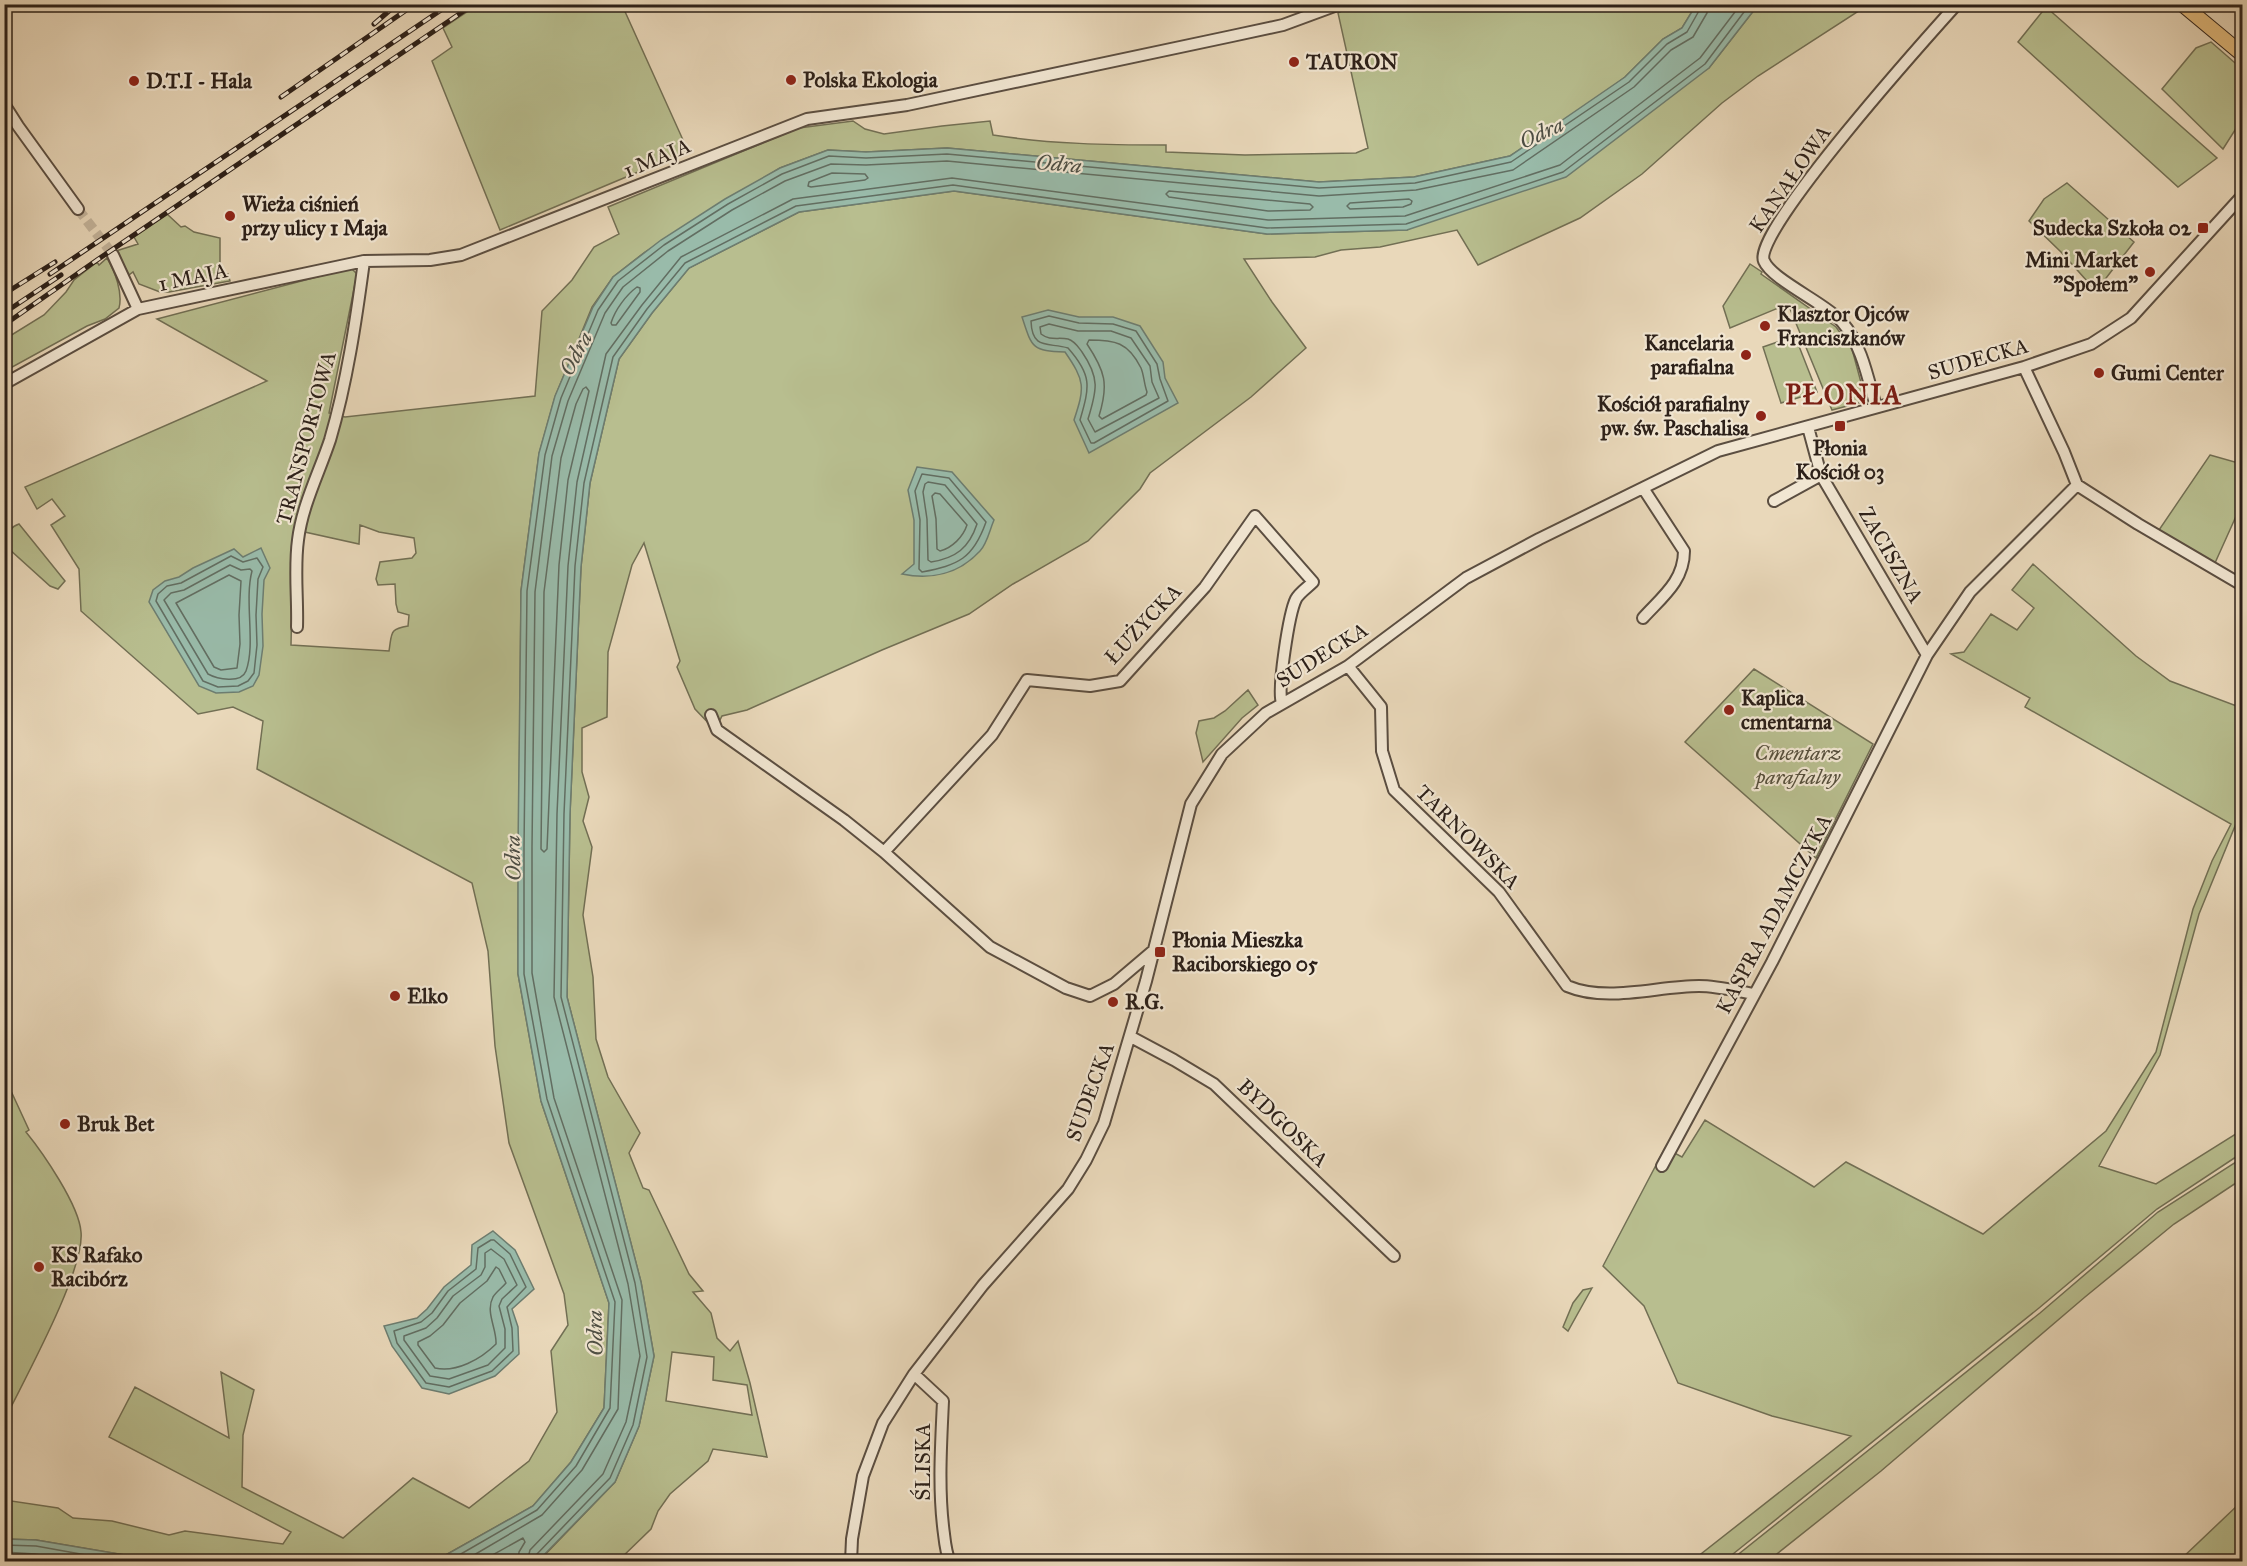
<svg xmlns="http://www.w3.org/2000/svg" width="2247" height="1566" viewBox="0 0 2247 1566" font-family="'IM FELL Great Primer',serif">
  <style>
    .green { fill: #b8be8f; stroke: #726f54; stroke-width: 1.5; fill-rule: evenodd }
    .water { fill: #9ba; stroke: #6d7d70; stroke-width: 1.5 }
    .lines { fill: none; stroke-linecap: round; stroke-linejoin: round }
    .shore { stroke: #626e62; stroke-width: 1.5 }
    .minor-tunnel { stroke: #c3b39a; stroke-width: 10; stroke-dasharray: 10 5; stroke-linecap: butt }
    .minor-casing { stroke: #5b4e41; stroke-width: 14 }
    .major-casing { stroke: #2c2019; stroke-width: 16 }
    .minor { stroke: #f1e6d2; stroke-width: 10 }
    .major { stroke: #e4bc7d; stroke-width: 14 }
    .rail-casing { stroke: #2c2019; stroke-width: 5 }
    .rail { stroke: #f1e6d2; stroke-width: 3; stroke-dasharray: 9; stroke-linecap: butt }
    .poi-dot { fill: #8f2418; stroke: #f1e6d2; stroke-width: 2 }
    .labels { text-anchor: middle; stroke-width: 4.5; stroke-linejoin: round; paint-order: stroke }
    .poi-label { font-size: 21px; font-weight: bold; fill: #2c2019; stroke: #f1e6d2; text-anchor: start }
    .street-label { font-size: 21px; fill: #2c2019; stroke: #f1e6d2 }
    .park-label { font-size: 21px; font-style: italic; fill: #564f3c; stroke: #f1e6d2 }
    .water-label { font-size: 22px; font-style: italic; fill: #4d4e44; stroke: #f1e6d2 }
    .district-label { font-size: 27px; font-weight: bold; letter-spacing: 1.5px; fill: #7a1f14; stroke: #f1e6d2 }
  </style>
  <rect width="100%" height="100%" fill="#e9d8ba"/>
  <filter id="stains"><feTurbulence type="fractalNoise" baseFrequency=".00333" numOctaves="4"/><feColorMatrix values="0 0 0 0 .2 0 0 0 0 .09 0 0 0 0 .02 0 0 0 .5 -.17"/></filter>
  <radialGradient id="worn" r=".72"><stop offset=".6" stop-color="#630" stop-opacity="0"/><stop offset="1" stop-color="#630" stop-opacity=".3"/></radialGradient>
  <path class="green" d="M479,4L622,5L688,151L500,230L432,61L452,47L443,28Z
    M1352,5H1696L1682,28L1663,39L1625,77L1587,106L1510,156L1414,177L1319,182L947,148L866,152L828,150L780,168L645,252L613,277L592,307L555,397L539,454L521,591L518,934V974L541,1101L609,1303L604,1408L571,1462L533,1506L435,1561H160L36,1540L5,1539V1500L58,1508L73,1518L112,1521L169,1535L185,1531L283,1544L291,1532L109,1437L135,1387L229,1438L221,1372L254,1390L243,1435L242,1487L343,1538L413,1478L469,1508L529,1461L557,1412L551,1351L568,1325L564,1294L509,1143L495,1046L488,951L472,883L257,769L263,721L233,707L198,714L81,611L79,569L51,525L65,516L52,499L37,509L25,487L267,381L157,319L351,268L357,274L329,413L345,417L535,396L542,311L572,280L594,247L619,234L608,207L799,128L853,121L865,129L884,134L942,126L990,121L993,135C1052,144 1106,145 1166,145V152L1245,155L1356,153L1368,148L1338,13ZM360,525L379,532L414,538L416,553L412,558L380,562L376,579L378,585L395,584L396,604L398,612L409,615L408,626C389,629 392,633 389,651L291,645L292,596L300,531L359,544Z
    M1758,5H1868L1758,76L1722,103L1642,174L1580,218L1478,265L1457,230L1380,247L1341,250L1315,257L1244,259L1272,302L1306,348L1251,397L1150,473L1140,489L1088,541L1013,584L969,614L882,650L747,710L722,716L715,730L695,709L677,667L680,661L644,543L632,565L608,652L607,717L582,728V772L589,797L583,821L592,847L583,915L593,977L596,1039L608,1077L640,1133L629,1153L643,1188L649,1190L689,1274L703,1291L693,1292L711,1313L717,1338L730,1351L738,1341L750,1383L767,1457L713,1449L708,1461L670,1494L658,1511L651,1529L618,1561L538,1562L615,1482L639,1426L654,1356L641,1282L567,997L570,814L581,567L590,483L619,359L652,313L689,268L799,212L954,191L1267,234L1407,230L1709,68ZM672,1352L714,1357L713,1380L747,1385L752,1415L666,1401Z
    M2046,7L2217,158L2178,187L2018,42Z
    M2211,42L2242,69V119L2223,149L2162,89L2196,48Z
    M2067,183L2134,242L2096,291L2061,252L2029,221L2044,199Z
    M167,214L181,227L185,226L194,232L220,238V273L228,274L230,281L169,292H160L139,284L133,272L129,275L116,251L138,244L134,237Z
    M107,258C115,271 123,293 119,308L105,319L87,326L5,371V339L44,315L66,292L74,280L97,262L99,265Z
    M1750,264L1762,272L1761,274L1836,327L1852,349L1866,401L1832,410L1788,304L1730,328L1723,306Z
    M1795,336L1817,392L1781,403L1763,347Z
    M2210,455L2242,464V503L2215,563L2159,530Z
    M19,524L65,581L58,589L50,586L8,548C4,536 8,528 19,524Z
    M2033,564L2136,656L2170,681L2242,708V809L2199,914L2160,1055L2099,1166L2156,1184L2242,1130V1153L2157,1209L2039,1308L1733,1554L1723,1561H1692L1851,1436L1772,1416L1678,1383L1644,1306L1603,1266L1665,1148L1682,1157L1705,1120L1814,1187L1846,1162L1983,1234L2106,1131L2156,1052L2193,909L2212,861L2231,824L2025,707L2030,698L1951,654L1964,652L1991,614L2017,630L2034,608L2012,590Z
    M1754,669L1873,744L1816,858L1685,742Z
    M1248,690L1258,705L1242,718L1203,762L1196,733L1199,721L1214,718L1225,711Z
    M5,1078L29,1130L26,1132C43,1153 79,1205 81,1232C85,1270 24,1380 5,1419Z
    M2242,1158V1179L2174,1224L2085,1297L1881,1471L1768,1561H1730L2040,1313L2158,1212Z
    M1592,1288L1568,1331L1563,1327L1573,1303L1583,1290Z
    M2242,1501V1561H2179L2240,1503Z"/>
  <path class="water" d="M1696,5H1758L1709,68L1566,177L1407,230L1267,234L954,191L799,212L689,268L652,313L619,359L590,483L581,567L570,814L567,997L641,1282L654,1356L639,1426L615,1482L538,1561H435L533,1506L571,1462L604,1408L609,1303L541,1101L518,974V848L521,591L539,453L555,396L593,307L613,277L661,240L725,199L780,168L828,150L866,152L947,148L1319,182L1414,177L1510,156L1625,77L1663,39L1682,28Z
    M1048,310L1079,317H1113L1140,326L1163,362L1165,378L1178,403L1089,453L1074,420C1085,387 1085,381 1065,352C1032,351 1032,348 1022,317Z
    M917,467L952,472L994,520C990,529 987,544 980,551C959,574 931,580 902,574L914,564V520L908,490Z
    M261,548L270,568L264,580L262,614L263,646L259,675L253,686L239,692L216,693L199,686L149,602L153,590L165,581L179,577L193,568L234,549L243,557Z
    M493,1231L515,1250L534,1289L512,1309L518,1327L519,1354L495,1376L449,1394L422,1388L392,1346L384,1326L417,1318L427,1309L444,1287L471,1265L472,1245Z
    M4,1539L36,1540L160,1561H5Z"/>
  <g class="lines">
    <path class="shore" d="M832,173L865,174L868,178L865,180L811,187L808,186L809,182Z
      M1169,191L1310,204L1313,207L1310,210L1268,211L1169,197L1166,194Z
      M1409,199L1412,201L1411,204L1403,207L1350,209L1347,206L1350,203Z
      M637,287L640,288V292L616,325H612L611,323C615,310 626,295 637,287Z
      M1049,316L1079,323L1113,324L1136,331L1157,364L1160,379L1168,401L1094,443H1091L1080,420C1090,386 1092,375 1068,348C1049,342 1032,351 1031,321Z
      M1049,324L1078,331H1111L1131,338L1150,366L1152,382L1159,398L1095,432L1088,419C1097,390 1100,378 1082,352C1078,347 1075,341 1068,339C1058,337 1050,341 1041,334L1040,327Z
      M1089,340C1115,340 1128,342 1141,368C1144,375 1144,384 1147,392L1146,395L1102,419L1099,416C1109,384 1105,371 1087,344Z
      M586,387L589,391L568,480L559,565L547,849L544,852L541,849L544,592L561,458L576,404L583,389Z
      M922,474L949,478L986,522C973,559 958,565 922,572L919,569L920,520L915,491Z
      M928,482L945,485L977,524C969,548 956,558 931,562L928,560L927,519L923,492L925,484Z
      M935,493L940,494L967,525C963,537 952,548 940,551L937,549L936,519L932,496Z
      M231,556L243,562L257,558L263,567L258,579L256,615L257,645L254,673L248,681L238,686L218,687L203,681L156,601L158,594L167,586L181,583Z
      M230,565L241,570L250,569L252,571C244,601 256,644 246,671C241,684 217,679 208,674L164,600L171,593L184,590Z
      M229,575L241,581L239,615L240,644L237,668L221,670L214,667L176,603Z
      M491,1240H494L510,1254L526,1287L507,1307L512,1328L513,1351L492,1371L449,1387L426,1383L397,1343L394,1331L421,1322L432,1313L448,1291L476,1269L478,1248Z
      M491,1249L504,1259L517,1285L502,1299L499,1306L505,1329V1348L488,1365L449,1379L430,1376L404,1340V1336L426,1328L437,1318L453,1296L481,1275L485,1267V1253Z
      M496,1267L499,1269L506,1283C502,1288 496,1292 493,1297C485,1312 497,1329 496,1344C481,1359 456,1373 435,1368L418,1345V1342L430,1336L443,1325L460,1303L487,1281Z
      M4,1545L36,1546L125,1562
      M4,1552L35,1554L81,1562
      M447,1562L537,1510L576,1466L610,1408L615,1302L547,1099L524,974V848L527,591L545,455L561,398L598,310L618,281L664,245L728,204L782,174L829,156L866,158L947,154L1319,188L1415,183L1511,162L1629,82L1667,44L1687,32L1700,9L1701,4
      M462,1562L542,1515L582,1470L618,1409L622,1300L554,1098L532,973V848L535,592L552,456L568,401L605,313L623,287L668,251L732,210L785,181L831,164L866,165L947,161L1319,196L1416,190L1513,170L1634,87L1671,50L1693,37L1707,13L1708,4
      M480,1562L523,1538L525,1542L519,1552L518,1562
      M527,1562L530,1550L603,1474L626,1422L640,1356L628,1284L554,997L557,814L568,566L577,482L606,354L642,305L681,257L793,199L952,178L1268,220L1405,216L1560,165L1700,58L1741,4
      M534,1562L536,1555L610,1478L633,1425L647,1357L635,1283L561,997L564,814L575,566L584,483L613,357L647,309L685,263L796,206L953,185L1267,228L1406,224L1563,172L1705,64L1750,4"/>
    <path class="minor-tunnel" d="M78,209L113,255"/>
    <defs>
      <path id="minor" d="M4,104L18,126L78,209
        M113,255L138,309
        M2024,367L2064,452L2077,485L2138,524L2242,585
        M4,384L138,309L364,261L430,260L461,255L807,119L907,105L1232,36L1283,25L1340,4
        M1876,407C1868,379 1862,345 1842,322C1827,304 1772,280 1764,261C1751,233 1930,34 1957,4
        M1808,427L1821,475L1927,655
        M1774,501L1821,475
        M1643,618C1662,597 1684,581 1684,551L1643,488
        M297,627C298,599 294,569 298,540C302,506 319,473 330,440C347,382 356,321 364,261
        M1348,666L1381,707L1382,751L1394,790L1499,892L1567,986C1607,1003 1657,986 1699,986C1717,986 1737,991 1754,994
        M711,715L717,730L844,820L884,852L990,947L1066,988L1090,996L1114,984L1154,950
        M884,852L992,735L1027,680L1090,686L1120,681L1205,587L1255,516L1313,582C1308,587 1299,593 1296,599C1289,613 1277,690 1282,703
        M1131,1037L1174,1060L1214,1084L1394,1256
        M1662,1166L1772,962L1927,655L1970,592L2077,485
        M914,1374L943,1401C941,1445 938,1490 944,1534C945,1543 946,1553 950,1562
        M851,1562L852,1539L863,1476L883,1423L914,1374L983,1285L1068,1189L1086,1160L1104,1123L1146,981L1191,804L1222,754L1266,713L1348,666L1466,578L1539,539L1718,451L2024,367L2091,344L2131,318L2242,196"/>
      <path id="major" d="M2182,4L2242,54"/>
    </defs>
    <use href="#minor" class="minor-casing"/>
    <use href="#major" class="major-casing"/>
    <use href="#minor" class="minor"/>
    <use href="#major" class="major"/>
    <defs>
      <path id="rail" d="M374,24L397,4
        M281,97L415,4
        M50,274L450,4
        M4,294L55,262
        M4,313L61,275
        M4,325L97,260L474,4"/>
    </defs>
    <use href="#rail" class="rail-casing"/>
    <use href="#rail" class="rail"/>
  </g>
  <g class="poi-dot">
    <circle cx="1294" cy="62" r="6"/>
    <circle cx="791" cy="80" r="6"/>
    <circle cx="134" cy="81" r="6"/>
    <circle cx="230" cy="216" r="6"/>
    <rect x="2197" y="222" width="12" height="12" rx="3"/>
    <circle cx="2150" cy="272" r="6"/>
    <circle cx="1765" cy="326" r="6"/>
    <circle cx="1746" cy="355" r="6"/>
    <circle cx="2099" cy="373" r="6"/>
    <circle cx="1761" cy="416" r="6"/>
    <rect x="1834" y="420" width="12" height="12" rx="3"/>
    <circle cx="1729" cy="710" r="6"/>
    <rect x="1154" y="946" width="12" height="12" rx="3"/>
    <circle cx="395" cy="996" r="6"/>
    <circle cx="1113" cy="1002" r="6"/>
    <circle cx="65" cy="1124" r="6"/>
    <circle cx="39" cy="1267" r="6"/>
  </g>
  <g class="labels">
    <g class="poi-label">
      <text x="1306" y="69">TAURON</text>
      <text x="803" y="87">Polska Ekologia</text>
      <text x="146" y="88">D.T.I - Hala</text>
      <text x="242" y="211">Wieża ciśnień<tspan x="242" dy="24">przy ulicy 1 Maja</tspan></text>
      <text x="2191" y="235" text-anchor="end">Sudecka Szkoła 02</text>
      <text x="2138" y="267" text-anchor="end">Mini Market<tspan x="2138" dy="24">"Społem"</tspan></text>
      <text x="1777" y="321">Klasztor Ojców<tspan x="1777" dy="24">Franciszkanów</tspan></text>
      <text x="1734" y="350" text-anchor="end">Kancelaria<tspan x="1734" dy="24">parafialna</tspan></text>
      <text x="2111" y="380">Gumi Center</text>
      <text x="1749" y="411" text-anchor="end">Kościół parafialny<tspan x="1749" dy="24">pw. św. Paschalisa</tspan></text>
      <text x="1840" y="455" text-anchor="middle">Płonia<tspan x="1840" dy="24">Kościół 03</tspan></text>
      <text x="1741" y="705">Kaplica<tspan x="1741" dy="24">cmentarna</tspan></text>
      <text x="1172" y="947">Płonia Mieszka<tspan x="1172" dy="24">Raciborskiego 05</tspan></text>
      <text x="407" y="1003">Elko</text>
      <text x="1125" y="1009">R.G.</text>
      <text x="77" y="1131">Bruk Bet</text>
      <text x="51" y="1262">KS Rafako<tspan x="51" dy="24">Racibórz</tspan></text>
    </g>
    <g class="street-label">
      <text transform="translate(657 158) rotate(-23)" y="7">1 MAJA</text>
      <text transform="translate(1790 179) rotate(-55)" y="7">KANAŁOWA</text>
      <text transform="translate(193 277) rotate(-12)" y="7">1 MAJA</text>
      <text transform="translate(1978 359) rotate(-16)" y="7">SUDECKA</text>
      <text transform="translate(306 438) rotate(-75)" y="7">TRANSPORTOWA</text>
      <text transform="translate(1891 555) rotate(60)" y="7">ZACISZNA</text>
      <text transform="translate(1143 624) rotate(-47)" y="7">ŁUŻYCKA</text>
      <text transform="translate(1322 655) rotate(-32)" y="7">SUDECKA</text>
      <text transform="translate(1468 837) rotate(45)" y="7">TARNOWSKA</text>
      <text transform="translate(1774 914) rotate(-62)" y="7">KASPRA ADAMCZYKA</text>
      <text transform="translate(1090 1092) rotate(-70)" y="7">SUDECKA</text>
      <text transform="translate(1283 1123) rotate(44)" y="7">BYDGOSKA</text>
      <text transform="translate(923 1462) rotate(-90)" y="7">ŚLISKA</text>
    </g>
    <g class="park-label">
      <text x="1798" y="760">Cmentarz<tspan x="1798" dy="24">parafialny</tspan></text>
    </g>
    <g class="water-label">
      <text transform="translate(1541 132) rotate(-25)" y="8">Odra</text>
      <text transform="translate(1059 163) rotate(5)" y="8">Odra</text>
      <text transform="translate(575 353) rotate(-62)" y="8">Odra</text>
      <text transform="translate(512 858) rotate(-91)" y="8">Odra</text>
      <text transform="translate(594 1333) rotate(-91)" y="8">Odra</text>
    </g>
    <g class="district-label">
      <text x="1844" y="404">PŁONIA</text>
    </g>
  </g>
  <rect width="2247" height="1566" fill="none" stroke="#e9d8ba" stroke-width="24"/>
  <rect x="6" y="6" width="2235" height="1554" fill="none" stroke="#2c2019" stroke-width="3"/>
  <rect x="12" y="12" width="2223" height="1542" fill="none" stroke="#2c2019" stroke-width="1.5"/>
  <rect width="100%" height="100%" filter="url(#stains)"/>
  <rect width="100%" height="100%" fill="url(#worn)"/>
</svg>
